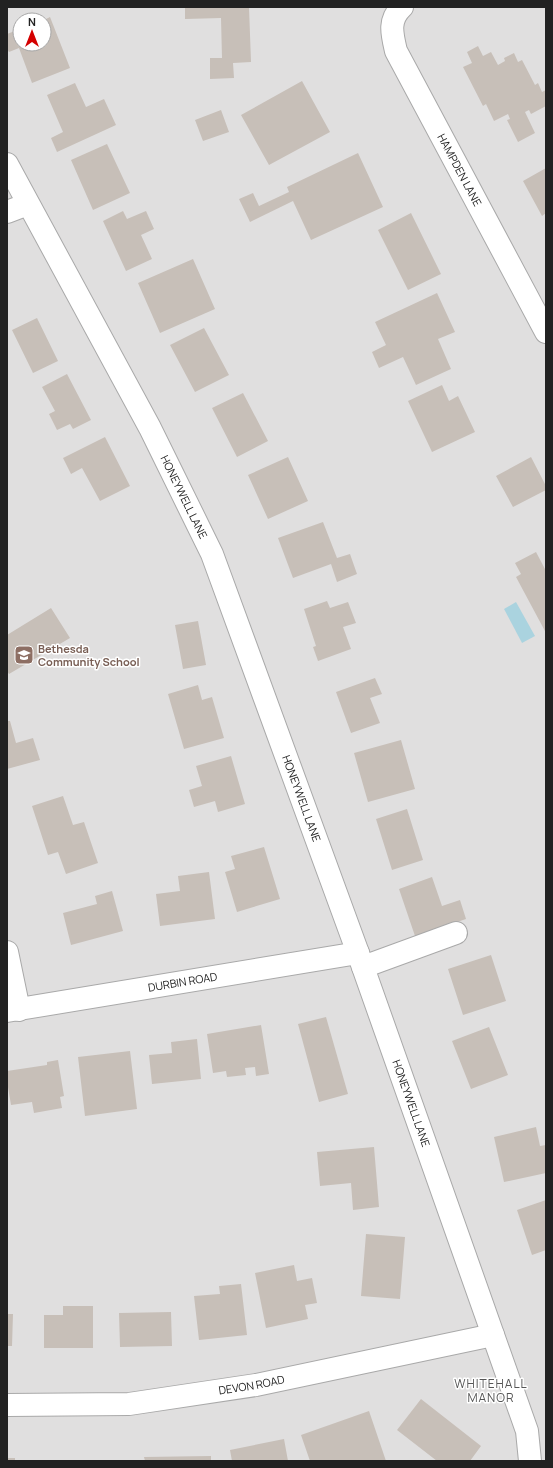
<svg xmlns="http://www.w3.org/2000/svg" width="553" height="1468" viewBox="0 0 553 1468" font-family="Manrope,sans-serif">
  <style>
    .residential { fill: #e0dfdf; fill-rule: evenodd }
    .water { fill: #aad3df }
    .building { fill: #c7bfb8 }
    .lines { fill: none; stroke-linecap: round; stroke-linejoin: round }
    .minor-casing { stroke: #a9a9a9; stroke-width: 24 }
    .minor { stroke: #fff; stroke-width: 22 }
    .labels { text-anchor: middle; stroke-width: 3; stroke-linejoin: round; paint-order: stroke }
    .street-label { font-size: 11px; fill: #222; stroke: #fff }
    .education-label { font-size: 11px; font-weight: bold; fill: #785e54; stroke: #fff; text-anchor: start }
    .neighbourhood-label { font-size: 12px; letter-spacing: 1px; fill: #555; stroke: #fff }
  </style>
  <rect width="100%" height="100%" fill="#f2efe9"/>
  <path class="residential" d="M7,7H546V1461H7ZM20,20H44V44H20Z"/>
  <path class="water" d="M516,602L535,636L522,643L504,609Z"/>
  <path class="building" d="M185,7H249L251,62L233,63L234,78L210,79V58H222L221,18L185,19Z
    M50,17L70,68L32,83L19,48L9,52L7,49V34L20,29V44H44V20Z
    M478,46L483,56L491,52L498,65L505,61L504,58L514,53L518,62L522,60L535,85L538,83L542,92L546,90V106L531,114L529,110L525,112L535,133L518,142L507,120L510,119L508,114L494,121L486,104L483,106L463,67L472,63L467,52Z
    M302,81L330,132L269,165L241,115Z
    M75,83L86,107L104,99L116,125L57,152L51,138L63,132L47,95Z
    M221,110L229,132L203,141L195,120Z
    M107,144L130,193L93,210L71,160Z
    M358,153L383,207L311,240L293,201L250,222L239,199L253,193L259,206L289,192L287,187Z
    M546,168V213L542,216L523,181Z
    M123,211L127,219L146,211L154,229L141,235L152,259L126,271L103,221Z
    M411,213L441,274L408,290L378,230Z
    M193,259L215,309L160,333L138,283Z
    M437,293L455,332L438,339L451,369L416,385L403,357L379,368L372,352L386,345L375,322Z
    M37,318L58,361L33,373L12,330Z
    M204,328L229,375L195,392L170,345Z
    M67,374L91,420L73,429L70,424L57,430L49,414L55,411L42,387Z
    M442,385L449,401L458,396L475,432L432,452L408,401Z
    M243,393L268,441L237,457L212,408Z
    M105,437L130,486L100,501L82,468L71,474L63,458Z
    M288,457L308,501L268,519L248,475Z
    M531,457L546,486V490L513,507L496,476Z
    M323,522L337,558L350,554L357,574L337,582L331,564L293,578L278,538Z
    M536,552L546,571V633L516,577L521,574L515,563Z
    M327,601L330,608L348,602L356,623L343,627L351,649L318,661L313,647L316,646L304,609Z
    M51,608L70,638L9,674L7,671V635Z
    M198,621L206,665L183,669L175,625Z
    M375,678L382,694L370,698L380,723L351,733L336,692Z
    M198,685L202,700L212,697L224,738L184,749L168,694Z
    M7,721H10L16,743L33,738L40,760L7,769Z
    M401,740L415,789L368,802L354,753Z
    M231,756L245,804L218,812L215,801L194,807L189,790L202,786L196,766Z
    M63,796L73,825L84,822L98,863L66,874L58,852L48,855L32,806Z
    M407,809L423,860L392,870L376,819Z
    M264,847L280,899L237,912L225,872L235,869L231,856Z
    M209,872L215,919L160,926L156,894L180,891L178,876Z
    M432,877L442,906L460,900L466,919L415,936L399,889Z
    M112,891L123,931L71,945L63,913L97,904L95,896Z
    M491,955L506,1001L463,1015L448,969Z
    M326,1017L348,1094L319,1102L298,1024Z
    M261,1025L269,1074L256,1076L255,1067L245,1068L246,1075L227,1077L226,1071L213,1073L207,1034Z
    M489,1027L508,1075L471,1089L452,1041Z
    M197,1039L201,1079L152,1084L149,1055L172,1053L171,1042Z
    M130,1051L137,1109L85,1116L78,1057Z
    M58,1060L64,1096L60,1097L62,1108L34,1113L32,1102L11,1105L7,1081V1071L47,1065V1062Z
    M536,1127L540,1146L546,1145V1173L504,1182L494,1137Z
    M374,1147L379,1207L353,1210L351,1183L320,1186L317,1152Z
    M546,1200V1250L532,1255L517,1210Z
    M366,1234L405,1237L400,1299L361,1296Z
    M294,1265L297,1281L312,1278L317,1303L305,1305L308,1319L266,1328L255,1273Z
    M241,1284L247,1335L199,1340L194,1296L220,1294L219,1286Z
    M63,1306H93V1348H44V1315H63Z
    M171,1312L172,1346L120,1347L119,1313Z
    M7,1314H13L12,1346H7Z
    M421,1399L481,1446L470,1461H437L397,1430Z
    M369,1411L386,1461H310L301,1435Z
    M284,1439L288,1461H232L230,1450Z
    M211,1456V1461H145L144,1457Z
    M7,1458H15V1461H7Z"/>
  <g class="lines">
    <defs>
      <g id="minor">
        <path id="s1" d="M402,7C388,20 392,34 396,51L546,332"/>
        <path id="s2" d="M7,164L150,428L212,554L358,953L527,1431L530,1461"/>
        <path d="M7,212L28,204"/>
        <path d="M7,952L19,1010"/>
        <path d="M363,967L456,933"/>
        <path id="s3" d="M7,1011L358,953"/>
        <path id="s4" d="M7,1405L129,1404L256,1385L493,1335"/>
      </g>
    </defs>
    <use href="#minor" class="minor-casing"/>
    <use href="#minor" class="minor"/>
  </g>
  <defs>
    <symbol id="school-square" viewBox="-11 -11 22 22"><rect x="-9" y="-9" width="18" height="18" rx="4" fill="#8d6e63" stroke="#fff"/><path d="M0-5L7-2L0 1L-7-2ZM-4 1L0 2.5L4 1V4Q0 6-4 4Z" fill="#fff"/></symbol>
  </defs>
  <g fill-rule="evenodd">
    <use href="#school-square" x="13" y="644" width="22" height="22"/>
  </g>
  <g class="labels">
    <g class="street-label">
      <text dy="4" stroke="none"><textPath href="#s1" startOffset="182">HAMPDEN LANE</textPath></text>
      <text dy="4" stroke="none"><textPath href="#s2" startOffset="377">HONEYWELL LANE</textPath></text>
      <text dy="4" stroke="none"><textPath href="#s2" startOffset="701">HONEYWELL LANE</textPath></text>
      <text dy="4" stroke="none"><textPath href="#s3" startOffset="178">DURBIN ROAD</textPath></text>
      <text dy="4" stroke="none"><textPath href="#s2" startOffset="1025">HONEYWELL LANE</textPath></text>
      <text dy="4" stroke="none"><textPath href="#s4" startOffset="246">DEVON ROAD</textPath></text>
    </g>
    <g class="education-label">
      <text x="38" y="653">Bethesda<tspan x="38" dy="13">Community School</tspan></text>
    </g>
    <g class="neighbourhood-label">
      <text x="491" y="1388">WHITEHALL<tspan x="491" dy="14">MANOR</tspan></text>
    </g>
  </g>
  <rect width="553" height="1468" fill="none" stroke="#222222" stroke-width="16"/>
  <g transform="translate(32 32)"><circle r="19" fill="#ffffff" stroke="#a7a7a7"/>
  <path d="M0-3L7 15L0 10L-7 15Z" fill="#d40000"/>
  <text y="-6" font-size="11" font-weight="bold" text-anchor="middle" fill="#222222">N</text>
  </g>
</svg>
